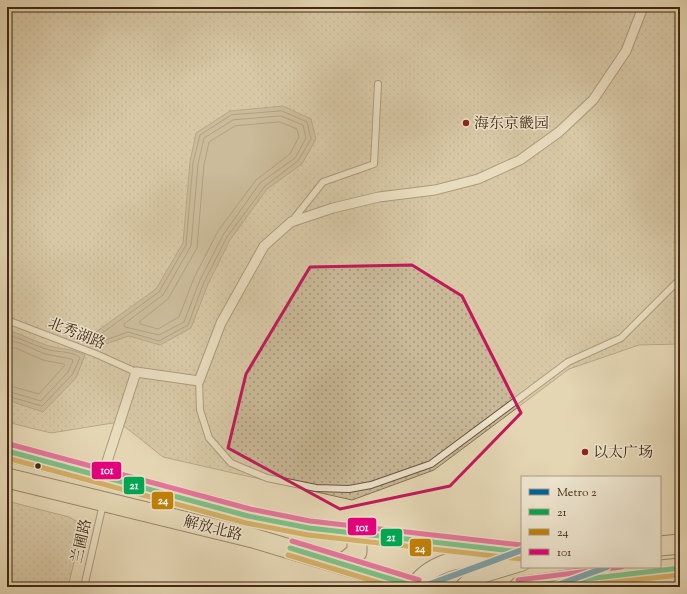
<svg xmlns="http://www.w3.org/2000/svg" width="687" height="594" viewBox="0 0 687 594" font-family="'Sorts Mill Goudy','Noto Serif SC',serif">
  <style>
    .park { fill: url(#park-dots); stroke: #867155 }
    .water { fill: #ad9b7c; stroke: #836d52 }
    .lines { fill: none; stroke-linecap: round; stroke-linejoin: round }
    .shore { stroke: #786247; stroke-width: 1 }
    .service-casing { stroke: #6b543a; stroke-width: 8 }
    .pedestrian-casing { stroke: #6b543a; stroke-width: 11 }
    .secondary-casing { stroke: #432912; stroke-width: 19 }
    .primary-casing { stroke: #432912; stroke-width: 21 }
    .service { stroke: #ede4ce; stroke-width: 6 }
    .pedestrian { stroke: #ede4ce; stroke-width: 9 }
    .secondary { stroke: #ede4ce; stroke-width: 17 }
    .primary { stroke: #e4d6b3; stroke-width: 19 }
    .bus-1-casing { stroke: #ede4ce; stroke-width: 8 }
    .bus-2-casing { stroke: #ede4ce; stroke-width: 8 }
    .bus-3-casing { stroke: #ede4ce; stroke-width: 8 }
    .bus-1 { stroke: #00a651; stroke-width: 5 }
    .bus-2 { stroke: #c18005; stroke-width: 5 }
    .bus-3 { stroke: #e5007d; stroke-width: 5 }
    .metro-1-casing { stroke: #ede4ce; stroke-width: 9 }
    .metro-1 { stroke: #00629b; stroke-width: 6 }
    .marked { fill: none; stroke: #c2185b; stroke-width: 3; stroke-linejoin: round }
    .poi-dot { fill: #8f2418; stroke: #ede4ce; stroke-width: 1.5 }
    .bus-dot { fill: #432912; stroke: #ede4ce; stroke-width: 1.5 }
    .labels { text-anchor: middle; stroke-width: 3; stroke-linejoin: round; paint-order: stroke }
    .poi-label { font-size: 15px; fill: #432912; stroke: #ede4ce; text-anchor: start }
    .street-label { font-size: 15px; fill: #432912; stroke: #ede4ce }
    .line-badge { stroke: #ede4ce; stroke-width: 1.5 }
    .badge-label { font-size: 11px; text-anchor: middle; font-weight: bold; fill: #fff }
  </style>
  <defs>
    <pattern id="park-dots" width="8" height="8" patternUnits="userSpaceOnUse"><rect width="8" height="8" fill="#c9b998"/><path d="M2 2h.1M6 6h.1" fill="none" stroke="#a5967b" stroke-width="1.8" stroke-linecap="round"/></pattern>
  </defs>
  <rect width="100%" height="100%" fill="#e4d6b3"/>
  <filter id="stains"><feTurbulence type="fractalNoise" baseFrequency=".005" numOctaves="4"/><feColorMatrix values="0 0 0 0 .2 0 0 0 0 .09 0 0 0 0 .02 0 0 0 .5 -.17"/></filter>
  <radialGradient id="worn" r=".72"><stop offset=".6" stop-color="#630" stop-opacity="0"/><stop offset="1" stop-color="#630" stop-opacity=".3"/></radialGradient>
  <path class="park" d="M7,7H680V344L639,345L569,369L434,470L352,500L163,457L119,422L51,433L7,422Z
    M7,501L69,517L83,525L68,587H7Z"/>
  <path class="water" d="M283,106L311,119L316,139L302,164L267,189L230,240L208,284L191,328L160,345L129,336L97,347L82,342L156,289L183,243L190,162L196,133L230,111Z
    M7,330C22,334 35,342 49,346C61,349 73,349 85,355L76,378L43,412L7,400Z"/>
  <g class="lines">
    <path class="shore" d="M282,111L307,122L311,139L298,161L265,186L227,237L204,282L188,325L159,341L128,332L97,343L94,342V339L159,292L186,245L193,163L200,135L231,115Z
      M281,116L303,125L306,138L295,158L260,183L223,235L200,280L184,322L159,335L125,327L124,324L163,295L191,246L198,164L204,138L233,120Z
      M280,122L297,129L299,137L290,154L256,180L218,231L194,278L179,317L158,329L140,324V321L168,299L197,248L204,165L209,142L235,126Z
      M7,335C21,338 33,345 46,349C56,353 72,350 80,358L72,375L42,406L7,396
      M7,340L20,343L45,354L72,359L73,361L68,372L41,401L7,391
      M7,346L18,349L43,360L63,364L65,365L39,394L7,385"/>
    <defs>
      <path id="service" d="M292,221L323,182L374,164L378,84
        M7,320L96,354L136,372
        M199,381L200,410L209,438L231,463L267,478L316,488L349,489L371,485L431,464L568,362L621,338L680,279
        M84,587L103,504"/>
      <path id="pedestrian" d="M102,477L136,372L199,381L221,323L264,246L291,222L333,208L379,197L435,190L478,179L520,160L559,132L593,100L626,51L643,7"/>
      <path id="secondary" d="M414,587C434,556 476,557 510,556
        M464,587L476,576L522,562"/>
      <path id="primary" d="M7,451L248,516L309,528L522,552
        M7,478L253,538L417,587
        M660,546L680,544
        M338,563L346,561L357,552V540L352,534
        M519,587L575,579L680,568"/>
    </defs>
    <use href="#service" class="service-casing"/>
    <use href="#pedestrian" class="pedestrian-casing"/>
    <use href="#secondary" class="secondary-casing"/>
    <use href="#primary" class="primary-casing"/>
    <use href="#service" class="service"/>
    <use href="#pedestrian" class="pedestrian"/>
    <use href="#secondary" class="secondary"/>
    <use href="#primary" class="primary"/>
    <defs>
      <path id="bus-1" d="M7,451L248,516L309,528L522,552
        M290,548L417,587
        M519,587L680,568"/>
      <path id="bus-2" d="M7,458L246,523L308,535L521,559
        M288,555L393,587
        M568,587L680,575"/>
      <path id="bus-3" d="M9,444L250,509L310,521L522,545
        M292,541L419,580
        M518,580L622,567"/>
    </defs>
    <use href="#bus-1" class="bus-1-casing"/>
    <use href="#bus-2" class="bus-2-casing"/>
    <use href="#bus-3" class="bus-3-casing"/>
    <use href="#bus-1" class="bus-1"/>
    <use href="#bus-2" class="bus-2"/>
    <use href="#bus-3" class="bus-3"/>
    <defs>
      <path id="metro-1" d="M422,587L522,550
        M552,587L607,567"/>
    </defs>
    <use href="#metro-1" class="metro-1-casing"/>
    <use href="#metro-1" class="metro-1"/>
  </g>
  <path d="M0 0H687V594H0ZM412,265L462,296L521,413L450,486L340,509L228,448L246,374L310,267Z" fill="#e4d6b3" fill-opacity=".55" fill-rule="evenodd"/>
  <path class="marked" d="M412,265L462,296L521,413L450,486L340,509L228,448L246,374L310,267Z"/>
  <g class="poi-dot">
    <circle cx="466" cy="123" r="4"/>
    <circle cx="585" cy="452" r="4"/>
  </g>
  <circle class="bus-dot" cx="38" cy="466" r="3.5"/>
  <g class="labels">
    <g class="poi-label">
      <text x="474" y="128">海东京畿园</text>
      <text x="593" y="457">以太广场</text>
    </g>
    <g class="street-label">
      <text transform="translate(77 333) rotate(22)" y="5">北秀湖路</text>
      <text transform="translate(213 528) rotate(14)" y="5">解放北路</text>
      <text transform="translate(81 541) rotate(-77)" y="5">兰圃路</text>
    </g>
  </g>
  <g class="line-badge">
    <rect x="91" y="461" width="31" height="19" rx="4" fill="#e5007d"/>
    <rect x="123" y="476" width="22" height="19" rx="4" fill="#00a651"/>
    <rect x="151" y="491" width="23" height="19" rx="4" fill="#c18005"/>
    <rect x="347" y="517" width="30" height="19" rx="4" fill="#e5007d"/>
    <rect x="380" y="528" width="23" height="19" rx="4" fill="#00a651"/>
    <rect x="409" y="538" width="23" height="19" rx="4" fill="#c18005"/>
  </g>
  <g class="badge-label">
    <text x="107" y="474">101</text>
    <text x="134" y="489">21</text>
    <text x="163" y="504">24</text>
    <text x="362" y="531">101</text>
    <text x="391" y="541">21</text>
    <text x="420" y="552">24</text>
  </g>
  <rect width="687" height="594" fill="none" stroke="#e4d6b3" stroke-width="24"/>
  <rect x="8" y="8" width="671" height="578" fill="none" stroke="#432912" stroke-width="2"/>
  <rect x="12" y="12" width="663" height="570" fill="none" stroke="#432912"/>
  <rect x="521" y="476" width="140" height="92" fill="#ede4ce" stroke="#a99983"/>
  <rect x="529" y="489" width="20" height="6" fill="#00629b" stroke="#a99983"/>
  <text x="557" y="496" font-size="12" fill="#432912">Metro 2</text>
  <rect x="529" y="509" width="20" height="6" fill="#00a651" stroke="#a99983"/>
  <text x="557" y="516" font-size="12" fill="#432912">21</text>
  <rect x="529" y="529" width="20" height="6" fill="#c18005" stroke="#a99983"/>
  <text x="557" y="536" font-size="12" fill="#432912">24</text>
  <rect x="529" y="549" width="20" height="6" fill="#e5007d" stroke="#a99983"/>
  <text x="557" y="556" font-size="12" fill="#432912">101</text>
  <rect width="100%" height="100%" filter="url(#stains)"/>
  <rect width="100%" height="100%" fill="url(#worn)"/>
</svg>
